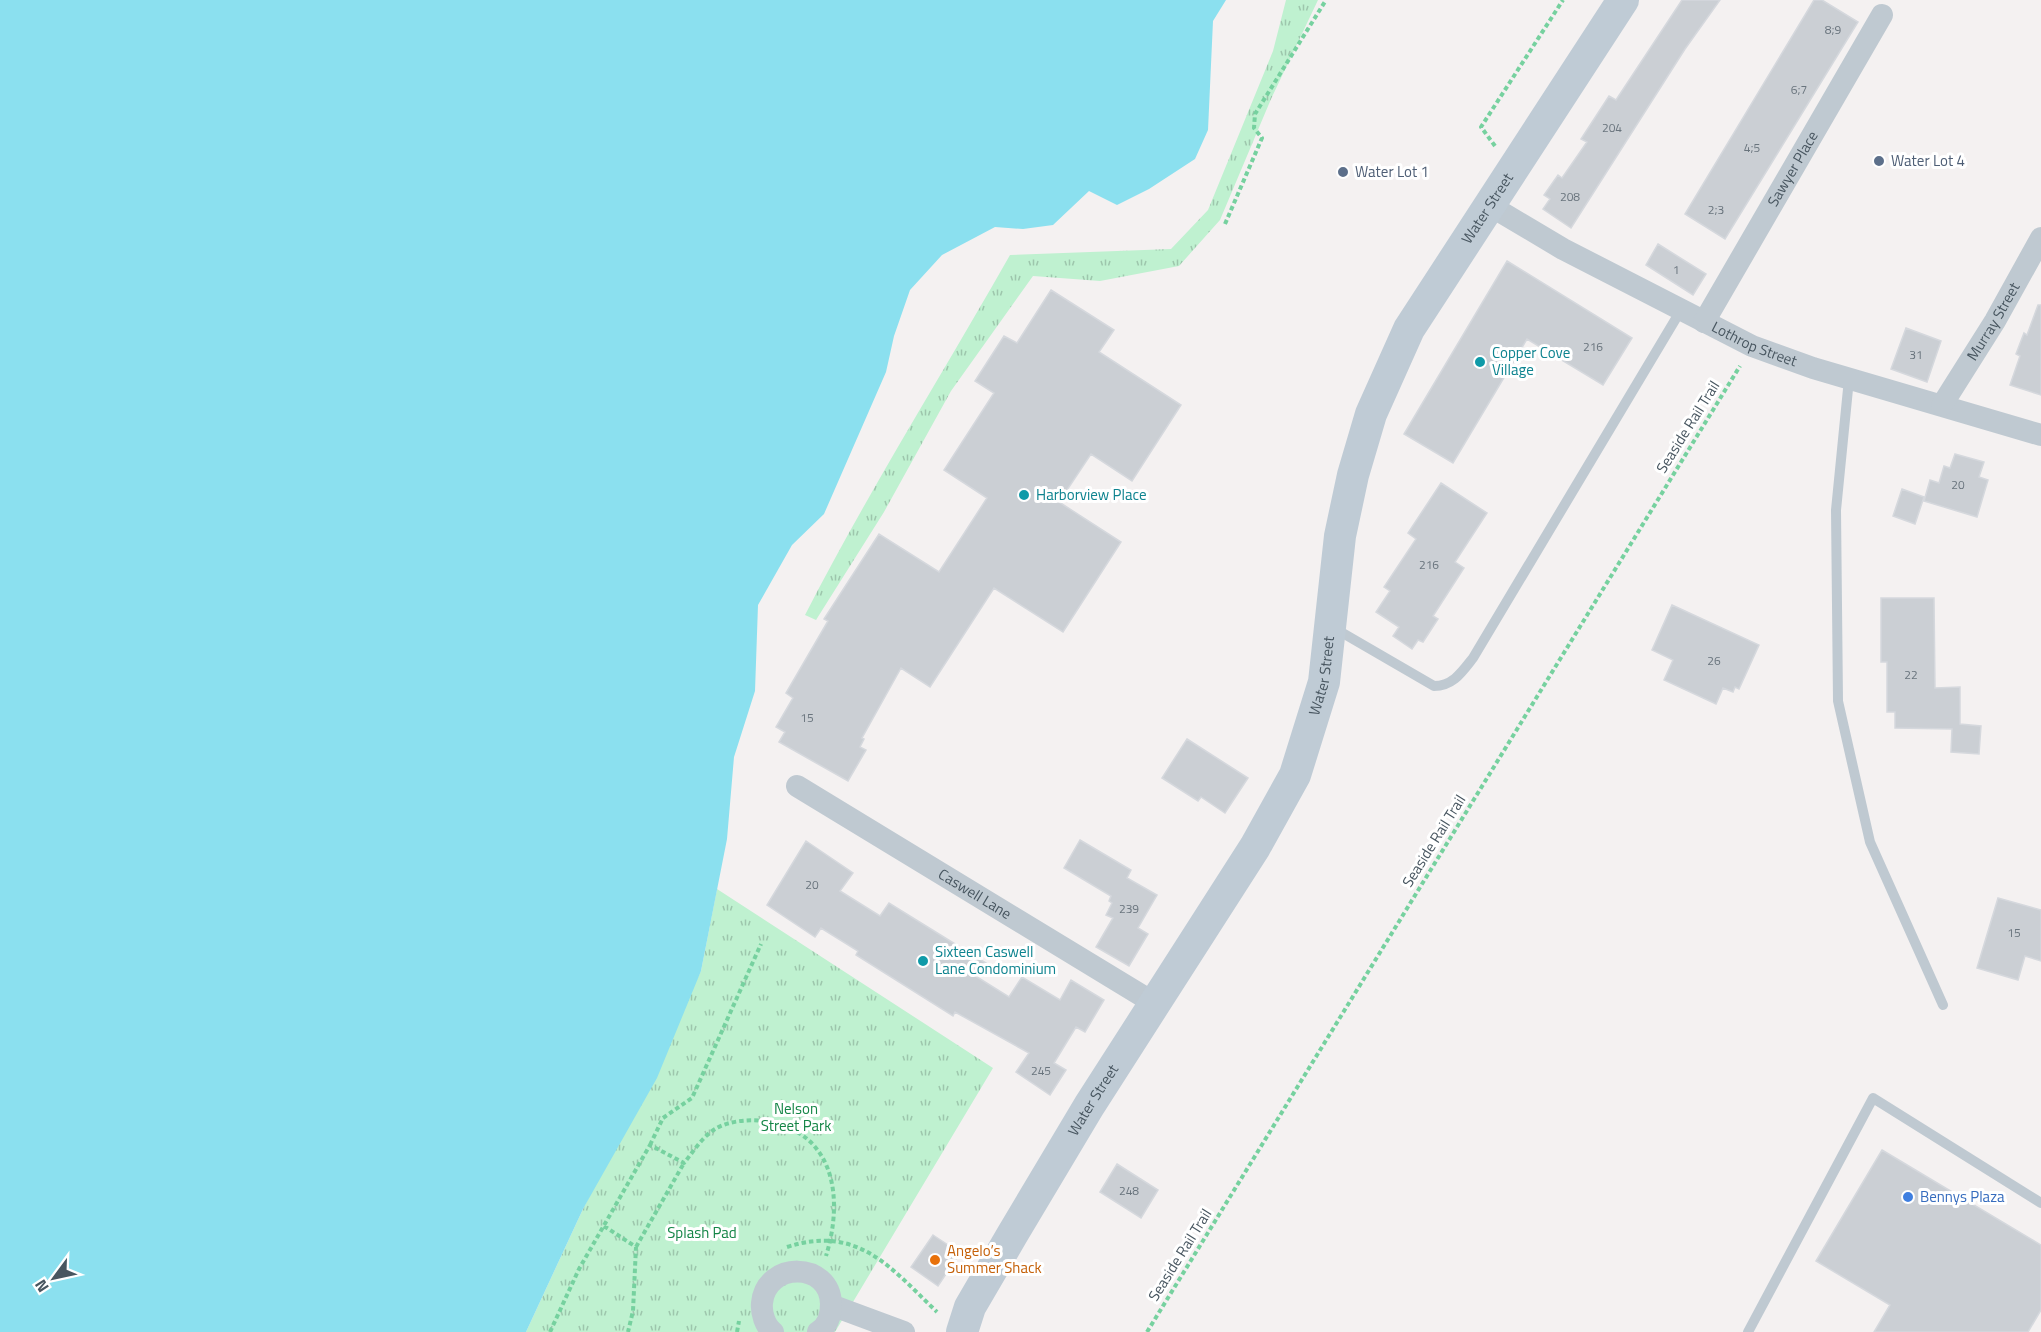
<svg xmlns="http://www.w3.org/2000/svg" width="2041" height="1332" viewBox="0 0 2041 1332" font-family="'Titillium Web',sans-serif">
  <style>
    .grass { fill: url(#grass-tufts) }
    .water { fill: #8be0ef }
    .building { fill: #cbcfd4; stroke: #d5d8dd; stroke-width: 1.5 }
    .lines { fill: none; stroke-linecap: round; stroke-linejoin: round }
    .path { stroke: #76d19f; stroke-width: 4; stroke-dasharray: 4.5 3; stroke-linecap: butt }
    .lane { stroke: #bfc9d1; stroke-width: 10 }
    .street { stroke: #bfc9d1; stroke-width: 22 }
    .secondary { stroke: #bfcbd5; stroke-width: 32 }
    .service-dot { fill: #5c6f8a; stroke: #fff; stroke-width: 2 }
    .culture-dot { fill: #0f9aa8; stroke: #fff; stroke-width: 2 }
    .shop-dot { fill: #3f7fe0; stroke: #fff; stroke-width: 2 }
    .food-dot { fill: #e8710a; stroke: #fff; stroke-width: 2 }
    .labels { text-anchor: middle; stroke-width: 6; stroke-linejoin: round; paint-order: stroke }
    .number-label { font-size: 12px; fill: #69747d }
    .service-label { font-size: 15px; fill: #4e5e75; stroke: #fff; text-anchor: start }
    .street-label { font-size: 15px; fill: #485660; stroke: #fff }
    .culture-label { font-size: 15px; fill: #0d838f; stroke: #fff; text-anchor: start }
    .park-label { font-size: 15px; fill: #148546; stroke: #fff }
    .shop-label { font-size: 15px; fill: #366cbe; stroke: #fff; text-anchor: start }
    .food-label { font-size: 15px; fill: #c56008; stroke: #fff; text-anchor: start }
  </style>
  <defs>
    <pattern id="grass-tufts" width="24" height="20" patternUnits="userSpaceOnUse" patternTransform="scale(1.5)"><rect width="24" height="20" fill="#bff1d0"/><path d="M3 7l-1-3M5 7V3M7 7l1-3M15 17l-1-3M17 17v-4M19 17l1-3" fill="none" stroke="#9dc6ac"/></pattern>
  </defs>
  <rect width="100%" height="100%" fill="#f4f1f1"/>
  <path class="grass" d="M1286,0H1318L1271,99L1220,220L1179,266L1100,281L1033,276L951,391L884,512L816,620L805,615C868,492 942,375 1010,255L1171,249L1208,210L1273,51Z
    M717,889L993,1068L835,1332H526L583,1209L701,971Z"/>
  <path class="water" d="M0,0H1226L1213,21L1208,130L1195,159L1149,189L1117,205L1089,191L1053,225L1023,229L995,227L942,255L910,290L894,336L886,372L824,514L792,545L758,605L755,691L734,757L727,839L701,971L657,1078L583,1209L526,1332H0Z"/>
  <path class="building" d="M1682,0H1720L1685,49L1571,228L1543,209L1550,199L1544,195L1558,175L1562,178L1587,142L1581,139L1609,96L1616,100Z
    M1814,0H1822L1858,22L1725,239L1685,214Z
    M1658,244L1706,274L1693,295L1646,265Z
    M1507,261L1632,338L1603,385L1527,339L1453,463L1404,434Z
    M1051,290L1114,330L1099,352L1181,405L1132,481L1091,454L1059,502L1121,542L1063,632L994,588L930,687L901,668L862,738L864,739L860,747L866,750L848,781L779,742L785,732L776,727L793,698L786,693L828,621L824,619L879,534L939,572L987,498L944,470L994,393L975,381L1004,336L1017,343Z
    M2038,305H2041V395L2010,385L2020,356L2016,354L2024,333L2027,335Z
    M1906,328L1941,341L1927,382L1891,369Z
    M1955,454L1984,462L1979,477L1988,480L1977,517L1924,501L1930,480L1939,483L1944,466L1950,468Z
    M1441,483L1487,513L1455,562L1464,568L1433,616L1438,619L1423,642L1418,640L1412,649L1393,636L1399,627L1376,612L1390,591L1384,587L1416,539L1408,533Z
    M1902,489L1924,497L1915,524L1893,516Z
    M1881,598H1934L1935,688L1960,687V724L1981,726L1979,754L1951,752L1952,729L1895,728V712H1887V662H1881Z
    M1672,605L1759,645L1739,689L1735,687L1733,692L1723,688L1716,704L1664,680L1673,660L1652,650Z
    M1187,739L1248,778L1225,813L1201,797L1198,801L1162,778Z
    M1080,840L1131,870L1127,878L1157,895L1138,928L1148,934L1129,966L1096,947L1113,918L1106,915L1112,903L1109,901L1111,896L1064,868Z
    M806,841L853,873L840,891L880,916L889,903L968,952L986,963L977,977L1009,997L1022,977L1060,1000L1071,980L1104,1000L1085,1032L1076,1027L1054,1063L1066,1070L1050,1095L1016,1072L1029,1053L955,1012L953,1016L856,955L858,951L821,928L815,937L767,905Z
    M1998,898L2041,910V961L2025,956L2018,980L1977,968Z
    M1882,1150L2041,1245V1310L2028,1332H1874L1890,1305L1816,1261Z
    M1117,1164L1158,1190L1141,1218L1100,1192Z
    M933,1235L960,1253L938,1286L911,1267Z"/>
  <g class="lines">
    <path class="path" d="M1495,146L1481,127L1563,0
      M1225,224L1262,138L1254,128L1255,114L1326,0
      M650,1145L663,1118L692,1098L761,944
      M604,1226L636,1247L633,1311L628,1332
      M636,1247L684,1163
      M787,1247C858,1224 891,1268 937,1312
      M550,1332L579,1269L650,1145L684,1163C693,1152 702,1137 715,1129C728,1121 748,1119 764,1121C835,1131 844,1198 826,1256
      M737,1332L739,1321
      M1147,1332L1740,366"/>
    <path class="lane" d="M1849,379L1836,510L1838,701L1870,842L1943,1005
      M1334,628L1434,686C1453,686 1462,672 1473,658L1681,310
      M1748,1332L1873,1098L2041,1203"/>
    <g class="street">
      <path id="s1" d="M1489,205L1563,249L1752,346L1813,368L2041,435"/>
      <path id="s2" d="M1704,322L1882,15"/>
      <path id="s3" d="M1942,405L1995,321L2041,238"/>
      <path id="s4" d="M797,786L1154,1003"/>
      <path d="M831,1305L904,1332"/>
      <path d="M773,1332C765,1326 761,1313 762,1303C766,1261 830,1261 831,1304C831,1315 828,1326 818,1332"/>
    </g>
    <path class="secondary" id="s5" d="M962,1332L970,1307L1012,1235L1089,1106L1255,847L1295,775L1324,682L1340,536L1353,475L1371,414L1409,329L1623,0"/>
  </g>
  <g class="service-dot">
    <circle cx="1879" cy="161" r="6"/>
    <circle cx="1343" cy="172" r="6"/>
  </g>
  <g class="culture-dot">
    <circle cx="1480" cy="362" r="6"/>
    <circle cx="1024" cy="495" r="6"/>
    <circle cx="923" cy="961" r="6"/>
  </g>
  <circle class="shop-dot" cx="1908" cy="1197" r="6"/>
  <circle class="food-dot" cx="935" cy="1260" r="6"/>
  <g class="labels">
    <g class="number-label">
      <text x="1833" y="34">8;9</text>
      <text x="1799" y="94">6;7</text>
      <text x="1612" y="132">204</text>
      <text x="1752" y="152">4;5</text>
      <text x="1570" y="201">208</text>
      <text x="1716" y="214">2;3</text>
      <text x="1676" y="274">1</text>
      <text x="1593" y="351">216</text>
      <text x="1916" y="359">31</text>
      <text x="1958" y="489">20</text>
      <text x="1429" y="569">216</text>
      <text x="1714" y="665">26</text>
      <text x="1911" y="679">22</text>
      <text x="807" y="722">15</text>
      <text x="812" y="889">20</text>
      <text x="1129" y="913">239</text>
      <text x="2014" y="937">15</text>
      <text x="1041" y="1075">245</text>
      <text x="1129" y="1195">248</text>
    </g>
    <g class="service-label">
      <text x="1891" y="166">Water Lot 4</text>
      <text x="1355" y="177">Water Lot 1</text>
    </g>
    <g class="street-label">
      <text dy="5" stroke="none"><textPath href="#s2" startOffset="177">Sawyer Place</textPath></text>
      <text dy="5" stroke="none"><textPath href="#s5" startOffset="1257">Water Street</textPath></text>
      <text dy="5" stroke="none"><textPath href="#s3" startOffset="98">Murray Street</textPath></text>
      <text dy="5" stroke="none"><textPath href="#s1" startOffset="300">Lothrop Street</textPath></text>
      <text transform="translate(1688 427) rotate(-58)" y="5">Seaside Rail Trail</text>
      <text dy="5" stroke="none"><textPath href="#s5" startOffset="753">Water Street</textPath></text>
      <text transform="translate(1434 841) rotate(-58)" y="5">Seaside Rail Trail</text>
      <text dy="5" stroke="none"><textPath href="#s4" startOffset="208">Caswell Lane</textPath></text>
      <text dy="5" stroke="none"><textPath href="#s5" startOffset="267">Water Street</textPath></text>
      <text transform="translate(1180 1255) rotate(-58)" y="5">Seaside Rail Trail</text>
    </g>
    <g class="culture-label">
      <text x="1492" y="358">Copper Cove<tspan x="1492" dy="17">Village</tspan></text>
      <text x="1036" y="500">Harborview Place</text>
      <text x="935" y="957">Sixteen Caswell<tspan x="935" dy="17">Lane Condominium</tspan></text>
    </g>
    <g class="park-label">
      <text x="796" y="1114">Nelson<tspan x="796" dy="17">Street Park</tspan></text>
      <text x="702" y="1238">Splash Pad</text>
    </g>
    <g class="shop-label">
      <text x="1920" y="1202">Bennys Plaza</text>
    </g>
    <g class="food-label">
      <text x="947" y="1256">Angelo’s<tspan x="947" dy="17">Summer Shack</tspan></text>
    </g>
  </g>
  <g transform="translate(54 1278) rotate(237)" stroke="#ffffff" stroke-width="4.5" paint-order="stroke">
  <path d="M0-4.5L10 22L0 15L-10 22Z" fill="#485660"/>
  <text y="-9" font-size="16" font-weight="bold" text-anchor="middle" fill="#485660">N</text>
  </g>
</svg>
